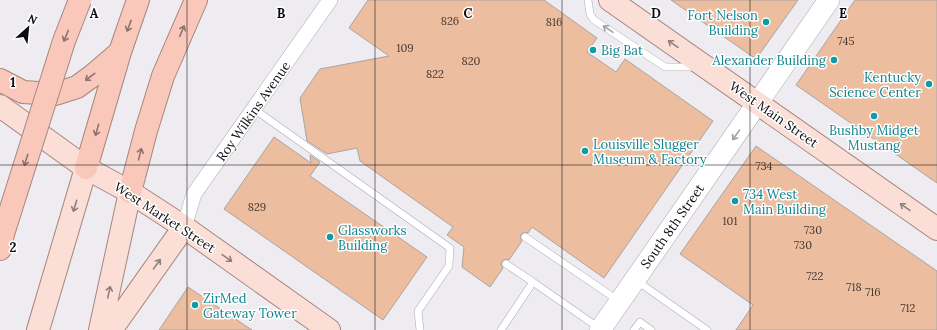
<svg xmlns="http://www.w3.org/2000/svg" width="937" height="330" viewBox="0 0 937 330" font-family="Lora,serif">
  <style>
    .building { fill: #edbd9f; stroke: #a9a4a0 }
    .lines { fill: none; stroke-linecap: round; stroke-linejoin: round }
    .lane-casing { stroke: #acaaae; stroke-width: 8 }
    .street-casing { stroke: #acaaae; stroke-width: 16 }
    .secondary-casing { stroke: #acaaae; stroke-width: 22 }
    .primary-casing { stroke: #a6867e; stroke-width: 24 }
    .highway-casing { stroke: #a6867e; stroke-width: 24 }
    .lane { stroke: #fff; stroke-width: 7 }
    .street { stroke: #fff; stroke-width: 15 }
    .secondary { stroke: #fff; stroke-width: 21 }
    .primary { stroke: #fbded6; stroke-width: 22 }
    .highway { stroke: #f9c8bb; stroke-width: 22 }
    .highway-bridge-casing { stroke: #a6867e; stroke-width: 24; stroke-linecap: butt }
    .highway-bridge { stroke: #f9c8bb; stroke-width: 22 }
    .oneway { stroke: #8f736d }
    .oneway2 { stroke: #9e9e9f }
    .oneway3 { stroke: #90807c }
    .grid { fill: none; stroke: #0d0c0e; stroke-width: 1; stroke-opacity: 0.55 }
    .culture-dot { fill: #0f9aa8; stroke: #fff; stroke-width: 1.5 }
    .labels { text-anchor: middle; stroke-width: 3; stroke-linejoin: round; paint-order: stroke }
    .number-label { font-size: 11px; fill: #453832 }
    .culture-label { font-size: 13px; fill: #0d838f; stroke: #fff; text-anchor: start }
    .street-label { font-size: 13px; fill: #0d0c0e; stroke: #fff }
    .grid-label { font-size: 13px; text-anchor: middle; font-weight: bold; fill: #0d0c0e; stroke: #fff; stroke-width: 3; stroke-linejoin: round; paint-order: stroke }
  </style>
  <rect width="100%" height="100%" fill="#efecf1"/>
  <path class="building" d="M368,0H544L597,38L587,52L616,72L625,59L713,121L604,278L532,227L528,233L525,232L521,234L520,237L522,241L509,260L506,259L502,261L501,264L503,268L490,287L462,267L464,247L447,235L453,227L360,161L357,148L327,154L307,141L300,98L320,69L389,56L349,28Z
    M671,0H798L756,59Z
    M855,0H937V183L796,85Z
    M274,137L311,163L310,155L320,162L310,176L427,257L383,320L224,209Z
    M756,146L937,271V330H736L753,305L680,254Z
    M188,287L252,330H159Z"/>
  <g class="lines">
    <defs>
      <path id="lane" d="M588,0L590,14L594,20L665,67H695
        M254,109L450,248L449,266L418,311L420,330
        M525,237L619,301
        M637,281L707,330
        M533,282L599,328
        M501,330L533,282L506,264
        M634,330L640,322L651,330"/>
      <path id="street" d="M184,227L194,194L330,0"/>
      <path id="secondary" d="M600,330L829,0"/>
      <path id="primary" d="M610,0L937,229
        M0,106L86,168L130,192L184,227L329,330
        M38,330L86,168
        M100,330L130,192
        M111,330L184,227"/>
      <path id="highway" d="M0,80L23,92L55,94L77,87L92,76L120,52
        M86,168L120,52L138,0
        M130,192L146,131L163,76L196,0
        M0,249L3,234"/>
    </defs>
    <use href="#lane" class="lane-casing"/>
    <use href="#street" class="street-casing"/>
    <use href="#secondary" class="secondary-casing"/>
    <use href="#primary" class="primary-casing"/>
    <use href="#highway" class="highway-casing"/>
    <use href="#lane" class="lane"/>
    <use href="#street" class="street"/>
    <use href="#secondary" class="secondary"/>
    <use href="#primary" class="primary"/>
    <use href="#highway" class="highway"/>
    <defs>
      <path id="highway-bridge" d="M3,234L64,41L80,0"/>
    </defs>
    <use href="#highway-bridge" class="highway-bridge-casing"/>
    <use href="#highway-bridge" class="highway-bridge"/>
  </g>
  <defs><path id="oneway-shaft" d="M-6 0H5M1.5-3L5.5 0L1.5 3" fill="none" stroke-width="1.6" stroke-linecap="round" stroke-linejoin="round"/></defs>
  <g class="oneway">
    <use href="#oneway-shaft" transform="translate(129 26) rotate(110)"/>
    <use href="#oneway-shaft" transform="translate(182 31) rotate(-67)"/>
    <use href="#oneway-shaft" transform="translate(66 36) rotate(112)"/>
    <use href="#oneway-shaft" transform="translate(90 77) rotate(143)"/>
    <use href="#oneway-shaft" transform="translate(97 130) rotate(106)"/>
    <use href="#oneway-shaft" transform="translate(140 154) rotate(-76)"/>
    <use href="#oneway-shaft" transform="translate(26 160) rotate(107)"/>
  </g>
  <g class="oneway2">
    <use href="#oneway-shaft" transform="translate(608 29) rotate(-146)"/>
    <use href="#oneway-shaft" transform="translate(736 135) rotate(125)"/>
  </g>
  <g class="oneway3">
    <use href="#oneway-shaft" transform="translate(673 44) rotate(-145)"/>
    <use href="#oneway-shaft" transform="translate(75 206) rotate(107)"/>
    <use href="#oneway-shaft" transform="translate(905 207) rotate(-145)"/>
    <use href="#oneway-shaft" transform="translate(227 258) rotate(35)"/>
    <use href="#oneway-shaft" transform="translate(157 264) rotate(-54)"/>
    <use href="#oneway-shaft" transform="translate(109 292) rotate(-78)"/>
  </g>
  <path class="grid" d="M187,0V330M375,0V330M562,0V330M750,0V330M0,165H937"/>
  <g class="culture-dot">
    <circle cx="766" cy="22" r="4"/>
    <circle cx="593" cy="50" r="4"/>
    <circle cx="834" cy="60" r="4"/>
    <circle cx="929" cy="84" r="4"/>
    <circle cx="874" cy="116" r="4"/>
    <circle cx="585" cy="151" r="4"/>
    <circle cx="735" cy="201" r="4"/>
    <circle cx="330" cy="237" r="4"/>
    <circle cx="195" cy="305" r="4"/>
  </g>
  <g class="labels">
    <g class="number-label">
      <text x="450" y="25">826</text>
      <text x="554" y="26">816</text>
      <text x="846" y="45">745</text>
      <text x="405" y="52">109</text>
      <text x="471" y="65">820</text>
      <text x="435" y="78">822</text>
      <text x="764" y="170">734</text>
      <text x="257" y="211">829</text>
      <text x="730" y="225">101</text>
      <text x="813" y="234">730</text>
      <text x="803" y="249">730</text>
      <text x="815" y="280">722</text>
      <text x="854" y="291">718</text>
      <text x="873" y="296">716</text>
      <text x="908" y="312">712</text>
    </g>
    <g class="culture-label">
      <text x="758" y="20" text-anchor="end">Fort Nelson<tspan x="758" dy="15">Building</tspan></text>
      <text x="601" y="55">Big Bat</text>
      <text x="826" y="65" text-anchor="end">Alexander Building</text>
      <text x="921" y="82" text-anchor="end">Kentucky<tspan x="921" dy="15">Science Center</tspan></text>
      <text x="874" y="135" text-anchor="middle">Bushby Midget<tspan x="874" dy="15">Mustang</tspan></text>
      <text x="593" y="149">Louisville Slugger<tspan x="593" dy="15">Museum &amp; Factory</tspan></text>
      <text x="743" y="199">734 West<tspan x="743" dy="15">Main Building</tspan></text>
      <text x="338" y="235">Glassworks<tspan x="338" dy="15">Building</tspan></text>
      <text x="203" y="303">ZirMed<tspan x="203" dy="15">Gateway Tower</tspan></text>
    </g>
    <g class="street-label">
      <text transform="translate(253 111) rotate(-55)" y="5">Roy Wilkins Avenue</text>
      <text transform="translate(774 114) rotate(35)" y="5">West Main Street</text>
      <text transform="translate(165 217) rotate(33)" y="5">West Market Street</text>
      <text transform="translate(672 226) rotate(-55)" y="5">South 8th Street</text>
    </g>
  </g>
  <g class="grid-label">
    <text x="94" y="18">A</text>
    <text x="281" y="18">B</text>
    <text x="468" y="18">C</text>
    <text x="656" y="18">D</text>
    <text x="843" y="18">E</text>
    <text x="13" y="87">1</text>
    <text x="13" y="252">2</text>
  </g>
  <g transform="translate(28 28) rotate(27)" stroke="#ffffff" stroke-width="3" paint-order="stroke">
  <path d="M0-3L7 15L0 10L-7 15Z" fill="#0d0c0e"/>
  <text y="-6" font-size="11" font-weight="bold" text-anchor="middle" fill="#0d0c0e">N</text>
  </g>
</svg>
